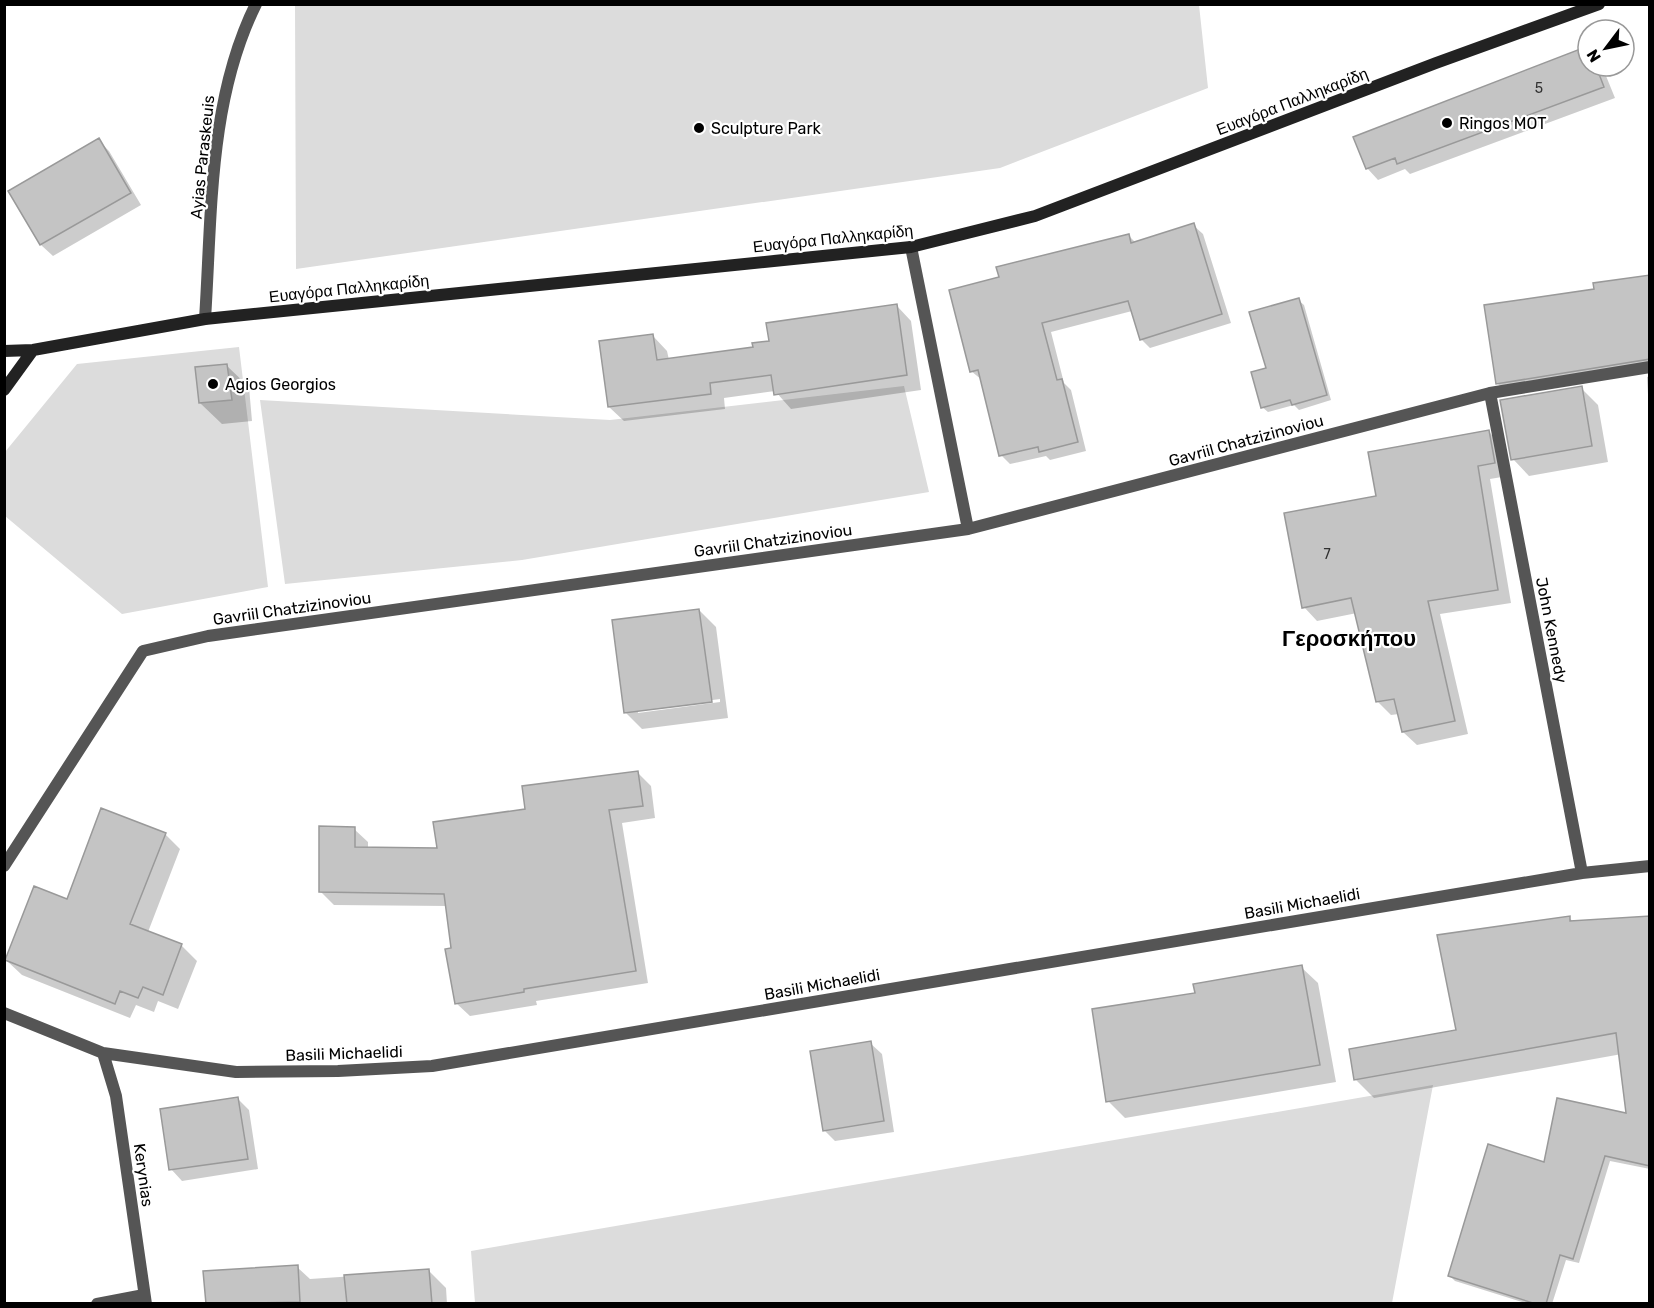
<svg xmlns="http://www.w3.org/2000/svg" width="1654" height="1308" viewBox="0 0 1654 1308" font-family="Rubik,sans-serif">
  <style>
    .green { fill: #dcdcdc }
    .shadow { fill: #0003; fill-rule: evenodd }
    .building { fill: #c4c4c4; stroke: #999; stroke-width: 1.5 }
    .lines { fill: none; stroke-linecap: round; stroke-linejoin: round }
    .street { stroke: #555; stroke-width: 12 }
    .secondary { stroke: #222; stroke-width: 12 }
    .poi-dot { fill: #000; stroke: #fff; stroke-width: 2 }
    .labels { text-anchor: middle; stroke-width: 4.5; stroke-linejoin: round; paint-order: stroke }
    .number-label { font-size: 14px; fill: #313131 }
    .street-label { font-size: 16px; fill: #000; stroke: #fff }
    .poi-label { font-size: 16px; fill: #000; stroke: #fff; text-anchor: start }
    .district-label { font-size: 22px; font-weight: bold; fill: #000; stroke: #fff }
  </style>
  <rect width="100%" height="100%" fill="#fff"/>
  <path class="green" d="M295,4L1199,5L1208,88L1000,168L296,269Z
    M239,347L268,587L122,614L5,516V452L77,364Z
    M904,386L929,492L522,560L285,584L260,400L610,420Z
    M1433,1085L1392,1303H475L471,1251Z"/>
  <path class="shadow" d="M1588,48V66H1602L1615,98L1410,174L1405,169L1378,180L1367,168Z
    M98,140L109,151L141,205L53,256L41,245L10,191Z
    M1193,225L1203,234L1231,323L1150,348L1141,339L1132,311L1051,332L1064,383L1071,390L1086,451L1050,460L1046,456L1010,464L1001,455L982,380L971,371L1000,278L1128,235L1136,243Z
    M1650,276V372L1509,395L1497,383L1596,290Z
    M1298,300L1304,305L1331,400L1299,410L1294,405L1268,412L1262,407L1268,369Z
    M897,306L911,321L921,390L791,409L775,391L724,398L725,409L624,421L609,407L653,336L667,351L669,360L755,349Z
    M227,366L249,387L252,421L222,424L200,403Z
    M1650,376V430L1647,377Z
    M1581,388L1598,405L1608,462L1529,476L1513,459Z
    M1488,431L1502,445L1508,476L1490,479L1511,603L1440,614L1468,734L1417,745L1403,732L1399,714L1391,715L1378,702L1357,613L1317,621L1304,607L1378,497Z
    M699,610L716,627L728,718L642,729L626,713ZM720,699V702L638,713V710Z
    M638,773L651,786L655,818L622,823L648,983L536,1001L537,1005L470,1016L456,1003L447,906L334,905L321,892L354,829L368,842V848L439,849L526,811Z
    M165,834L180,849L148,932L182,946L197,961L178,1009L158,1001L154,1012L136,1005L130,1018L22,975L6,960L67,900Z
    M1569,918L1574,922L1650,918L1622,1054L1374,1098L1355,1079L1458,1032Z
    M1301,967L1318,983L1336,1082L1125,1118L1108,1101L1196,995Z
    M870,1043L882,1054L894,1132L835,1141L824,1130Z
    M238,1099L249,1110L258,1169L182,1181L171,1169Z
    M1650,1099V1169L1610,1161L1579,1263L1566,1260L1552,1304H1528L1455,1281L1450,1276L1545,1164Z
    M297,1267L310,1279L429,1271L446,1288L447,1304H207Z"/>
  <path class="building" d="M1588,46V66H1596L1604,87L1397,164L1395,158L1366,169L1353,137Z
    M99,138L131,193L40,245L8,191Z
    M1194,223L1222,314L1140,340L1128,301L1042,323L1057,380L1062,379L1078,442L1039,452L1038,447L999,456L978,370L970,372L949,290L999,277L996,267L1129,234L1131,243Z
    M1650,275V359L1496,384L1484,305L1594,289L1593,283Z
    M1299,298L1327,395L1292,405L1290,400L1261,408L1251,372L1266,368L1249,312Z
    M897,304L907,375L774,395L771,375L710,383L711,394L608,407L599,341L653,334L657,360L753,347L752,343L769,341L766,323Z
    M227,364L232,400L199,403L195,367Z
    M1582,386L1592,446L1511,460L1500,400Z
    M1489,430L1495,463L1478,466L1498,590L1428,601L1455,721L1402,732L1394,699L1376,702L1351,598L1302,608L1284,513L1376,496L1368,452Z
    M699,609L712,702L624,713L612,620Z
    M638,771L643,806L609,810L636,971L524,989V992L455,1004L445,949L451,948L444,894L319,892V826L355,827V847L437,848L433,822L525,809L522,786Z
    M101,808L166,833L130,924L182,944L163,995L143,987L138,998L120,991L115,1004L5,960L34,886L67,899Z
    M1570,916V921L1650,916V1166L1605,1156L1573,1259L1560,1255L1546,1304H1536L1448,1276L1488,1144L1544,1162L1557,1098L1626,1113L1616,1033L1354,1080L1349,1049L1456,1030L1437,935Z
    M1302,965L1320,1065L1106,1102L1092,1009L1195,993L1193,984Z
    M871,1041L884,1121L823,1131L810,1051Z
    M238,1097L248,1159L169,1170L160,1109Z
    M298,1265L300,1302L206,1304L203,1271Z
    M429,1269L432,1304H347L344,1275Z"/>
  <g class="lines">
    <path class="street" d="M911,247L968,529
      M205,319C212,214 208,101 256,4
      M1490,393L1582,873
      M4,866L143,651L208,636L968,529L1490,393L1650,367
      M4,1013L103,1053L236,1072L338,1071L432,1066L1582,873L1650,866
      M103,1053L116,1096L146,1304
      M97,1304L144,1295"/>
    <path class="secondary" d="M4,351L33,350L205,319L911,247L1035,216L1436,63L1599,4
      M4,390L33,350"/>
  </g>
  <g class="poi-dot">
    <circle cx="1447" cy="123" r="6"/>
    <circle cx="699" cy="128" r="6"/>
    <circle cx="213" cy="384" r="6"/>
  </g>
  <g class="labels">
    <g class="number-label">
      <text x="1539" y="93">5</text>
      <text x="1327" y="559">7</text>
    </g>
    <g class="street-label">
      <text transform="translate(1292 101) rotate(-21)" y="6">Ευαγόρα Παλληκαρίδη</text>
      <text transform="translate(202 157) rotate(-84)" y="6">Ayias Paraskeuis</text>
      <text transform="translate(833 238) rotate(-6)" y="6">Ευαγόρα Παλληκαρίδη</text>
      <text transform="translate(349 288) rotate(-6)" y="6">Ευαγόρα Παλληκαρίδη</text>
      <text transform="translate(1246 440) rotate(-15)" y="6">Gavriil Chatzizinoviou</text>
      <text transform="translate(773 540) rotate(-8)" y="6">Gavriil Chatzizinoviou</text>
      <text transform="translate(292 608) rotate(-8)" y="6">Gavriil Chatzizinoviou</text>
      <text transform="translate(1552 630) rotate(79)" y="6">John Kennedy</text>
      <text transform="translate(1302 903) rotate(-10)" y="6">Basili Michaelidi</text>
      <text transform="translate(822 984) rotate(-10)" y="6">Basili Michaelidi</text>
      <text transform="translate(344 1053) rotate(-2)" y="6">Basili Michaelidi</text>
      <text transform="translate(144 1175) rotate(82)" y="6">Kerynias</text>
    </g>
    <g class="poi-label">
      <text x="1459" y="129">Ringos MOT</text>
      <text x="711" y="134">Sculpture Park</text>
      <text x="225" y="390">Agios Georgios</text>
    </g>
    <g class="district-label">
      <text x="1349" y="646">Γεροσκήπου</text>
    </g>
  </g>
  <rect width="1654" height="1308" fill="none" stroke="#000000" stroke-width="12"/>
  <g transform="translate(1606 48) rotate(238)"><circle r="28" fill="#ffffff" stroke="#999999" stroke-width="1.5"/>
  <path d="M0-4.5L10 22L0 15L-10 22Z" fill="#000000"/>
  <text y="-9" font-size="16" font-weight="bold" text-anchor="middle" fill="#000000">N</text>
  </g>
</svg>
